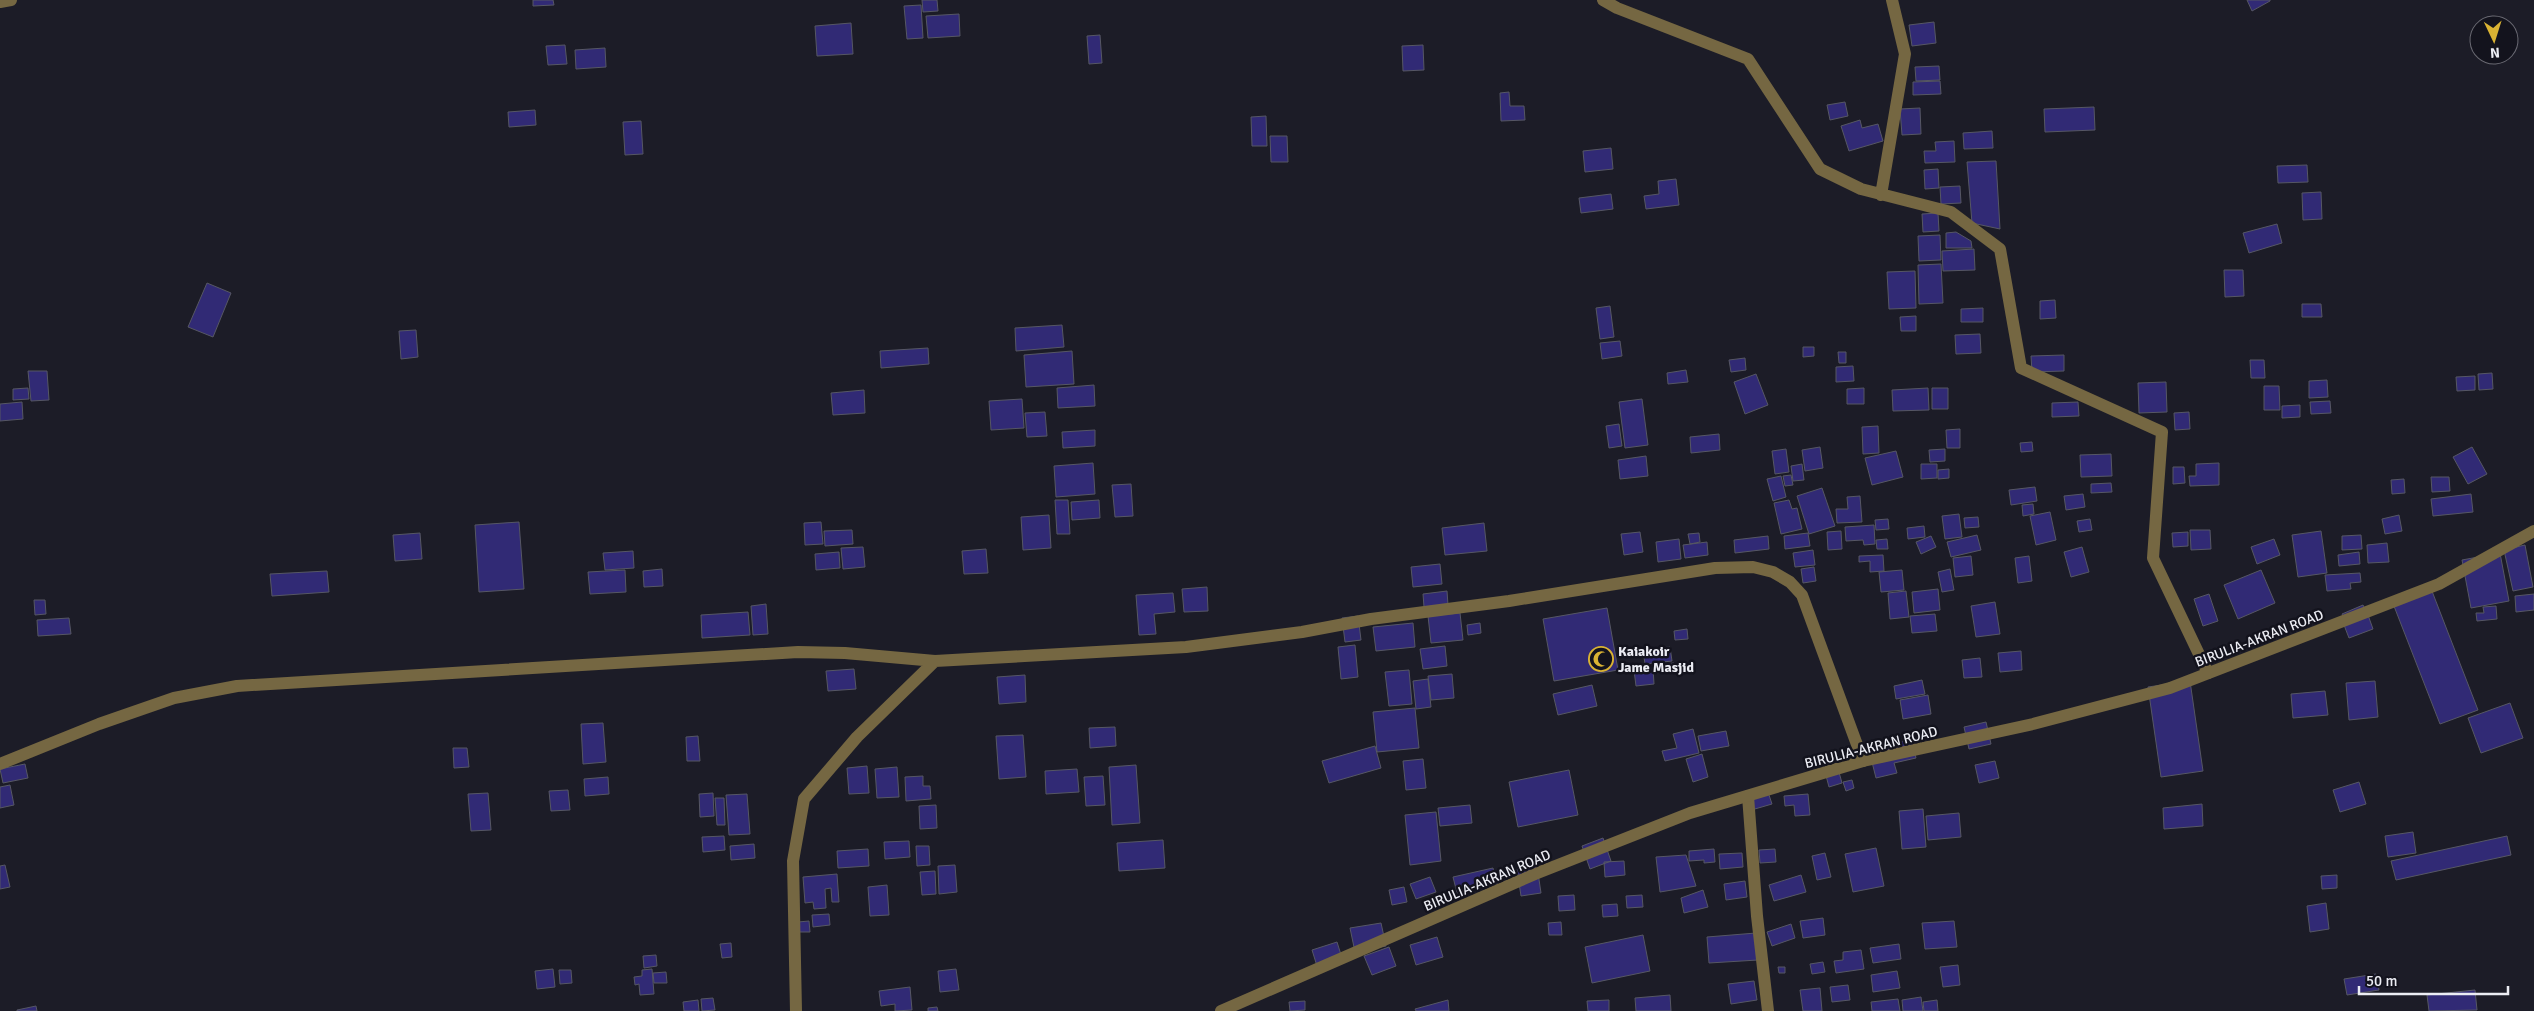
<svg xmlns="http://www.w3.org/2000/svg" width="2534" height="1011" viewBox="0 0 2534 1011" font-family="Signika,sans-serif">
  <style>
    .building { fill: #312a75; stroke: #565764 }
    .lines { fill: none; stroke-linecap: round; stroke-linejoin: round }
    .minor { stroke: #756742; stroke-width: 12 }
    .tertiary { stroke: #756742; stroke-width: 12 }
    .labels { text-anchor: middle; stroke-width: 5; stroke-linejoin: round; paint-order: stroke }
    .street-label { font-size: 14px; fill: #ecedf4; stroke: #13131d }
    .poi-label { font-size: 14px; font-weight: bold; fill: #ecedf4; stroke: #13131d; text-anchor: start }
  </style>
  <rect width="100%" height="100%" fill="#1c1c27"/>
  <path class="building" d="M533,0H553L554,5L533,6Z
    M922,0H937L938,11L923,12Z
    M2247,0H2270V1L2252,11Z
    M921,5L923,38L907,39L904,6Z
    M959,14L960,36L928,38L926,16Z
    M1934,22L1936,43L1912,46L1909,25Z
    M851,23L853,54L817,56L815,26Z
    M1100,35L1102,63L1089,64L1087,36Z
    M565,45L567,64L548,65L546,46Z
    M1423,45L1424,70L1403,71L1402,46Z
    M605,48L606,67L576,69L575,50Z
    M1939,66L1940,80L1916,81L1915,67Z
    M1940,81L1941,94L1913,95V82Z
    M1509,92L1510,106H1524L1525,120L1501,121L1500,93Z
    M1845,102L1848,116L1830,120L1827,105Z
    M2094,107L2095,130L2045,132L2044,109Z
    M1920,108L1921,134L1902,135L1900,109Z
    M535,110L536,125L509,127L508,112Z
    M1266,116L1267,146H1252L1251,117Z
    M1860,120L1862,128L1878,124L1883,141L1849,151L1841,126Z
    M641,121L643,154L625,155L623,122Z
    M1992,131L1993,148L1964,149L1963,133Z
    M1270,136H1287L1288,162H1271Z
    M1954,141L1955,162L1925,163L1924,151H1936L1935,142Z
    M1611,148L1613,169L1585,172L1583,151Z
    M1996,161L2000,229L1972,223L1967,162Z
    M2307,165L2308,182L2278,183L2277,166Z
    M1938,169L1939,188L1925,189L1924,170Z
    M1676,179L1679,205L1646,209L1644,196L1659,194L1658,181Z
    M1960,186L1961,203L1941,204L1940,187Z
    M2321,192L2322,219L2303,220L2302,193Z
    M1611,194L1613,209L1581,213L1579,198Z
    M1938,213L1939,231L1923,232L1922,214Z
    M2277,224L2282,243L2249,253L2243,233Z
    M1956,232L1971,241L1972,248H1946V233Z
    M1940,235L1941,260L1919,261L1918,236Z
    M1974,249L1975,270L1943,271L1942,251Z
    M1941,264L1943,303L1919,304L1918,265Z
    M2224,270H2243L2244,296L2225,297Z
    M1915,271L1916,308L1889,309L1887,272Z
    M207,283L231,293L213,337L188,327Z
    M2055,300L2056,318L2040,319V301Z
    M2302,304H2321L2322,317H2302Z
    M1610,306L1614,337L1600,339L1596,308Z
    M1983,308V322H1961V309Z
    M1916,316V331H1901L1900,317Z
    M1062,325L1064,347L1016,351L1015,328Z
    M416,330L418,357L401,359L399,331Z
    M1980,334L1981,353L1956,354L1955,335Z
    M1620,341L1622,356L1602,359L1600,343Z
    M1803,347H1814V356L1803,357Z
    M928,348L929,364L881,368L880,351Z
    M1072,351L1074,384L1026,387L1024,355Z
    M1838,352H1846V363H1839Z
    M2064,355V371L2032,372L2031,356Z
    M1745,358L1746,370L1731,372L1729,360Z
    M2250,360H2264L2265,378H2251Z
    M1853,366L1854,381L1836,382V367Z
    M1686,370L1688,382L1668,384L1667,373Z
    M28,371H47L49,400L31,401Z
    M2492,373L2493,389L2479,390L2478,374Z
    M1756,374L1768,405L1745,414L1734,382Z
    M2475,376V390L2457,391L2456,377Z
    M2327,380L2328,397L2309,398V381Z
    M2166,382L2167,412L2139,413L2138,383Z
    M1094,385L1095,406L1058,408L1057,388Z
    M2264,386H2279L2280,410H2264Z
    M28,388L29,399L13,400V389Z
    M1864,388V404H1847V389Z
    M1928,388L1929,410L1893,411L1892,390Z
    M1932,388H1948V409H1932Z
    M864,390L865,413L833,415L831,393Z
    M1022,399L1024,428L991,430L989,401Z
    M1642,399L1648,445L1625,448L1619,402Z
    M2330,401L2331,413L2311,414L2310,402Z
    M22,402L23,419L0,421V404Z
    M2078,402L2079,416L2052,417V403Z
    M2300,405V417L2282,418V406Z
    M1045,412L1047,436L1027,437L1025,413Z
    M2189,412L2190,429L2175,430L2174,413Z
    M1619,424L1622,446L1609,448L1606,426Z
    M1878,426L1879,453L1863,454L1862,427Z
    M1960,429V448H1947L1946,430Z
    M1095,430V446L1063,448L1062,432Z
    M1719,434L1720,450L1691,453L1690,437Z
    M2032,442L2033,451L2021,452L2020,443Z
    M1820,447L1823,468L1805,471L1802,450Z
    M2472,447L2487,474L2468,484L2453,457Z
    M1786,449L1789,472L1775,474L1772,451Z
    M1945,449V461L1930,462L1929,450Z
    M1896,451L1903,477L1872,485L1865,458Z
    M2111,454L2112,476L2081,477L2080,455Z
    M1646,456L1648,476L1620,479L1618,460Z
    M1093,463L1095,494L1056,497L1054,466Z
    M2219,463V485L2190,486L2189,476H2196V464Z
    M1802,464L1804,480L1793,481L1791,466Z
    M1921,464H1937V478L1921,479Z
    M2173,467H2184L2185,483L2173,484Z
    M1949,469V478L1938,479V470Z
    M1791,475L1793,485L1785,486L1783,476Z
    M1781,476L1786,497L1773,501L1767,479Z
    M2431,477H2449L2450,491L2432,492Z
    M2404,479L2405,493L2392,494L2391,480Z
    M2111,483L2112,492L2091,493V484Z
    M1131,484L1133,516L1115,517L1112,485Z
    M2035,487L2037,501L2011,505L2009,490Z
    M1822,488L1835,526L1809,534L1797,496Z
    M2083,494L2085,507L2066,510L2064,496Z
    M2471,494L2473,512L2433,516L2431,499Z
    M1860,496L1862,522L1837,523L1836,509H1848L1847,497Z
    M1055,500H1068L1070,534H1057Z
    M1099,500L1100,518L1072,520L1071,502Z
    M1789,500L1792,509L1797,508L1802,529L1781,534L1774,503Z
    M2033,504L2034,514L2023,516L2022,505Z
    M2050,512L2056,540L2036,545L2030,516Z
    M1959,514L1962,537L1945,539L1942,516Z
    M1049,515L1051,548L1023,550L1021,517Z
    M2399,515L2402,531L2385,534L2382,519Z
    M1978,517L1979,527L1965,528L1964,518Z
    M1888,519L1889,529L1876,530L1875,520Z
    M2090,519L2092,530L2079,532L2077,521Z
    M519,522L524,589L479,592L475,525Z
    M821,522L823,544L805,545L804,523Z
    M1484,523L1487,551L1445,555L1442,528Z
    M1874,525L1875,544L1864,545L1863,540L1846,541L1845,527Z
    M1924,526L1925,537L1908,539L1907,528Z
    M852,530L853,544L825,546L824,531Z
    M2190,530H2210L2211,549L2191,550Z
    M1841,531L1842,549L1828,550L1827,532Z
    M2321,531L2327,573L2298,577L2292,535Z
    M1640,532L1643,552L1624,555L1621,534Z
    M2188,532V546L2173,547L2172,533Z
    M420,533L422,559L395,561L393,535Z
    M1699,533L1700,542L1690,544L1688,534Z
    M1808,533L1810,546L1785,549L1784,536Z
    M1977,535L1981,550L1951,557L1947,542Z
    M2361,535L2362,549L2342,550V536Z
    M1768,536L1769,549L1735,553L1734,540Z
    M1931,536L1936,547L1921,554L1916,542Z
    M1679,539L1681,559L1658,562L1656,542Z
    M1887,539L1888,549H1877L1876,540Z
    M2274,539L2280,555L2257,564L2251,547Z
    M1707,542L1708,555L1685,558L1683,545Z
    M2387,543L2389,562L2368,563L2367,545Z
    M2525,545L2533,587L2513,591L2504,550Z
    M863,547L865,567L843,569L841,548Z
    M2082,547L2089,572L2071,577L2064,552Z
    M986,549L988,573L964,574L962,551Z
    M1813,550L1815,565L1795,567L1793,553Z
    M633,551L634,568L605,570L603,553Z
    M839,552L840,568L816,570L815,554Z
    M2359,552L2360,564L2339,566L2338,555Z
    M2500,553L2509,601L2471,608L2462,560Z
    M1883,555L1884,571L1870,572V561L1859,562V556Z
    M1971,556L1973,575L1955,577L1953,558Z
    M2029,556L2032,581L2018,583L2015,558Z
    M1440,564L1442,584L1413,587L1411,567Z
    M1814,567L1816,581L1803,583L1801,569Z
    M662,569L663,586L644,587L643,571Z
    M1950,569L1954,590L1942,592L1938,572Z
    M625,570L626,592L590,594L588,572Z
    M1902,570L1904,590L1881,592L1879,572Z
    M2261,570L2275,603L2238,619L2224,585Z
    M327,571L329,592L272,596L270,574Z
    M2360,573L2361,582L2350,583L2351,589L2327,591L2325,575Z
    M2430,586L2478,710L2440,724L2392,601Z
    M1207,587L1208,611L1184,612L1182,589Z
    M1938,589L1940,610L1914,613L1912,592Z
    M1447,591L1448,605L1424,607L1423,594Z
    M1906,591L1909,617L1890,619L1888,593Z
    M1173,593L1175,612L1154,614L1156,634L1139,635L1136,595Z
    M2209,594L2218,621L2203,626L2194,599Z
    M2534,594V610L2516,612L2515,596Z
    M34,600H45L46,614L35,615Z
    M1995,602L2000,634L1976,637L1971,606Z
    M766,604L768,634L753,635L751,606Z
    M2363,605L2367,613L2346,622L2342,614Z
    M2496,606L2497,619L2477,621L2476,613H2484L2483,607Z
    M1607,608L1618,670L1554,681L1543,619Z
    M748,612L750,635L702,638L701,615Z
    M1460,613L1463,640L1431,643L1428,616Z
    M1935,614L1937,631L1912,633L1910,616Z
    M2368,615L2373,629L2349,638L2344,625Z
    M1358,616L1361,640L1345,642L1342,618Z
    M69,618L71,634L38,636L37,620Z
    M1413,623L1415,647L1376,651L1373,627Z
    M1480,623L1481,633L1468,635L1467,625Z
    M1687,629L1688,639L1675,640L1674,631Z
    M1355,645L1358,677L1341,679L1338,647Z
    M1445,646L1447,666L1423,669L1420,649Z
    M1670,647L1672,661L1645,664L1643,650Z
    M2021,651L2022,670L2000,672L1998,653Z
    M1980,658L1982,677L1964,678L1962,660Z
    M1674,663L1675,671L1654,673L1653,665Z
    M1653,668L1654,684L1636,686L1634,670Z
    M854,669L856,689L828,691L826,671Z
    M1409,670L1412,704L1389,706L1385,672Z
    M1452,674L1454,698L1431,700L1428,676Z
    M1025,675L1026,702L999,704L997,677Z
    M1428,679L1431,707L1416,709L1413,681Z
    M1922,680L1925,694L1896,699L1894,686Z
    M2190,681L2203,771L2161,777L2148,687Z
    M2375,681L2378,717L2349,720L2346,683Z
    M1592,685L1597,706L1558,715L1553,694Z
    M2325,691L2328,715L2293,718L2291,694Z
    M1928,695L1931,714L1903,719L1900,700Z
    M2510,703L2523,738L2481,753L2468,718Z
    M1415,708L1419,748L1377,752L1373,712Z
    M1986,722L1991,744L1969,749L1964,727Z
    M603,723L606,762L583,764L581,724Z
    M1115,727L1116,746L1090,748L1089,728Z
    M1693,729L1699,753L1665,761L1662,751L1677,748L1673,734Z
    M1726,731L1729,746L1701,751L1698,736Z
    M1023,735L1026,777L999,779L996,736Z
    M698,736L700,761H687L686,737Z
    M1911,739L1916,758L1894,763L1897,773L1876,778L1869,750Z
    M1375,746L1381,768L1329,783L1322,761Z
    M453,748H467L469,767L454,768Z
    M1702,754L1708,777L1693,782L1686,759Z
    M1423,759L1426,788L1406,790L1403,761Z
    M1995,761L1999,778L1979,783L1975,765Z
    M25,764L28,778L3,783L0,769Z
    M1136,765L1140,823L1112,825L1109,767Z
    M1837,765L1842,783L1829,787L1824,768Z
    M867,766L869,793L849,794L847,768Z
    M897,767L899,797L877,798L875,769Z
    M1077,769L1079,792L1046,794L1045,771Z
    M1569,770L1578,815L1518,827L1509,782Z
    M923,776V786H930L931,799L906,801L905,777Z
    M1103,776L1105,805L1086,806L1084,777Z
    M608,777L609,794L585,796L584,779Z
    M1852,780L1854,788L1846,791L1843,782Z
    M2359,782L2366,804L2340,812L2333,790Z
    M10,785L14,805L0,808V787Z
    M1766,786L1772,804L1748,811L1743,793Z
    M568,790L570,810L551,811L549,791Z
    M488,793L491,830L471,831L468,794Z
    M713,793L714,816L700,817L699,794Z
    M747,794L750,834L729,835L726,795Z
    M1808,794L1810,815L1795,816L1794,805L1785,806L1784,796Z
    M715,798H724L725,825H717Z
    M2202,804L2203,826L2164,829L2163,808Z
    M936,805L937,828L920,829L919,806Z
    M1470,805L1472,823L1440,826L1438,808Z
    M1923,809L1926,847L1902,849L1899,811Z
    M1436,812L1441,861L1410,865L1405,815Z
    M1959,813L1961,837L1928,840L1926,816Z
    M2413,832L2416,853L2388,857L2385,836Z
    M724,836L725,850L703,852L702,837Z
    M2507,836L2511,855L2396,880L2391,861Z
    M1603,838L1611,861L1590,869L1582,846Z
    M1163,840L1165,868L1119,871L1117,843Z
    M909,841L910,857L885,859L884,842Z
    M754,844L755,858L731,860L730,846Z
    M916,846H929L930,865L917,866Z
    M1876,848L1884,886L1853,892L1845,854Z
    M868,849L869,866L838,868L837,851Z
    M1714,849L1715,862L1704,863V860L1689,861V851Z
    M1775,849L1776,862L1760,863L1759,850Z
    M1742,853L1743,867L1720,869L1719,854Z
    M1825,853L1831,877L1817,880L1812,856Z
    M1686,855L1696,886L1660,892L1656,857Z
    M1624,861L1625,875L1605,877L1604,862Z
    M5,865L10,887L0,889V866Z
    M955,865L957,892L939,894L938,866Z
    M1537,866L1541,893L1521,896L1517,869Z
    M1493,868L1497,884L1457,893L1453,877Z
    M935,871L936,894L922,895L920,872Z
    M837,874L839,902H832L831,888L825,889L826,908L814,909L813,902L805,903L803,877Z
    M1801,875L1806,892L1774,901L1769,885Z
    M2337,875V888L2322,889L2321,876Z
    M1430,877L1436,892L1416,899L1410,884Z
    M1745,881L1747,897L1726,900L1724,884Z
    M887,885L889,915L870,916L868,887Z
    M1404,887L1407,902L1392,905L1389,890Z
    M1703,890L1708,907L1684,913L1681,898Z
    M1574,895L1575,910L1559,911L1558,896Z
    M1642,895L1643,907L1627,908L1626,896Z
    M2326,903L2329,929L2310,932L2307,906Z
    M1617,904L1618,916L1603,917L1602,905Z
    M829,914L830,925L813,927L812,915Z
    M1823,918L1825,935L1803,938L1800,921Z
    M809,921L810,932H799L798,922Z
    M1954,921L1957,947L1925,949L1922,923Z
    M1561,922L1562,935H1549L1548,923Z
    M1381,923L1386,946L1355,952L1350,928Z
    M1791,924L1795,938L1772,946L1767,932Z
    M1756,933L1758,960L1709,963L1707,937Z
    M1643,935L1650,971L1592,983L1585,947Z
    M1437,937L1443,957L1416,965L1410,945Z
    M1337,942L1342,958L1317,966L1312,950Z
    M731,943L732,957L722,958L720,944Z
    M1899,944L1901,959L1873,963L1870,948Z
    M1389,947L1396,966L1372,975L1364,956Z
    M1861,950L1864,969L1836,973L1834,961L1843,960V952Z
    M656,955L657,966L644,968L643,956Z
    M1823,962L1825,972L1812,974L1810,964Z
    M1958,965L1960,985L1943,987L1940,967Z
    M1778,967H1785V973H1779Z
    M553,969L555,987L537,989L535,971Z
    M652,969L654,994L640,995L639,984L635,985L634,977L642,976V970Z
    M956,969L959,990L940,992L938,971Z
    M559,970H571L572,983L560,984Z
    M1897,971L1900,988L1873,992L1871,975Z
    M666,972L667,983H654L653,973Z
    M2376,974L2379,990L2347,995L2344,979Z
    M1754,981L1757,1000L1731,1004L1728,984Z
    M1848,985L1850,1000L1832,1002L1830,987Z
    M910,987L912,1010L895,1011V1004L881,1006L879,991Z
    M1820,988L1822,1011H1803L1800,990Z
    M2475,990L2477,1010L2429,1011L2427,995Z
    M1670,995L1671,1011H1636L1635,998Z
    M1921,997L1923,1011H1903L1902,1000Z
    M713,998L715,1010L702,1011L701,999Z
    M1898,999L1900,1011H1872L1871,1002Z
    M698,1000L699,1011H684L683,1002Z
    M1448,1000L1449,1011H1416L1415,1009Z
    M1609,1000V1011H1588L1587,1001Z
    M1937,1000L1938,1011H1924L1923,1002Z
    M1305,1001V1010L1290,1011L1289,1002Z
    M36,1006L37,1011H17V1010Z
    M937,1007L938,1011H928V1008Z"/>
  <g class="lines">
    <path class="minor" d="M1603,0L1617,8L1748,59L1820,169L1861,189L1951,212L2000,249L2021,368L2162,432L2153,558L2208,673
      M0,2L11,0
      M1881,195L1905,54L1892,0
      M0,764L99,724L174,698L237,686L798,652L845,653L935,661L1186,647L1302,632L1371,619L1509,601L1715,568L1753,567L1773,572L1790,582L1802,595L1863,761
      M1748,796L1757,916L1768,1011
      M796,1011L793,861L804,799L857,737L935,661"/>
    <path class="tertiary" d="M1221,1011L1535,874L1690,813L1863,761L2033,724L2170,688L2439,584L2534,531"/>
  </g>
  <defs>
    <symbol id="mosque-ring" viewBox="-11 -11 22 22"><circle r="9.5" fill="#13131d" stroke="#dab333" stroke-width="1.5"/><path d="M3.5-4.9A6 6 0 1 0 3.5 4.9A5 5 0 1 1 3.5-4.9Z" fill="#dab333"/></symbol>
  </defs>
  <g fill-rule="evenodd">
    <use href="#mosque-ring" x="1587" y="645" width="28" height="28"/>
  </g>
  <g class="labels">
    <g class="street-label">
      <text transform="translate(2259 638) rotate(-21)" y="5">BIRULIA-AKRAN ROAD</text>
      <text transform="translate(1871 747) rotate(-14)" y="5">BIRULIA-AKRAN ROAD</text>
      <text transform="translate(1487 880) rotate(-23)" y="5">BIRULIA-AKRAN ROAD</text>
    </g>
    <g class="poi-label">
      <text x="1618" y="656">Kaiakoir<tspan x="1618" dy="16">Jame Masjid</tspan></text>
    </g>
  </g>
  <g transform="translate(2494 40) rotate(176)"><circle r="24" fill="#13131d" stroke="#6a6a73"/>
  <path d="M0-4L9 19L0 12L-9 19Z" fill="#dab333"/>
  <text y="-8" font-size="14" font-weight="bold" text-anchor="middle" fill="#ecedf4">N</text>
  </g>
  <path d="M2359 986v8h149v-8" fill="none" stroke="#ecedf4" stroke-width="2.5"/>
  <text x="2366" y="986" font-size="15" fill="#ecedf4" stroke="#13131d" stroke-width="4" paint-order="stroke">50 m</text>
</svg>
